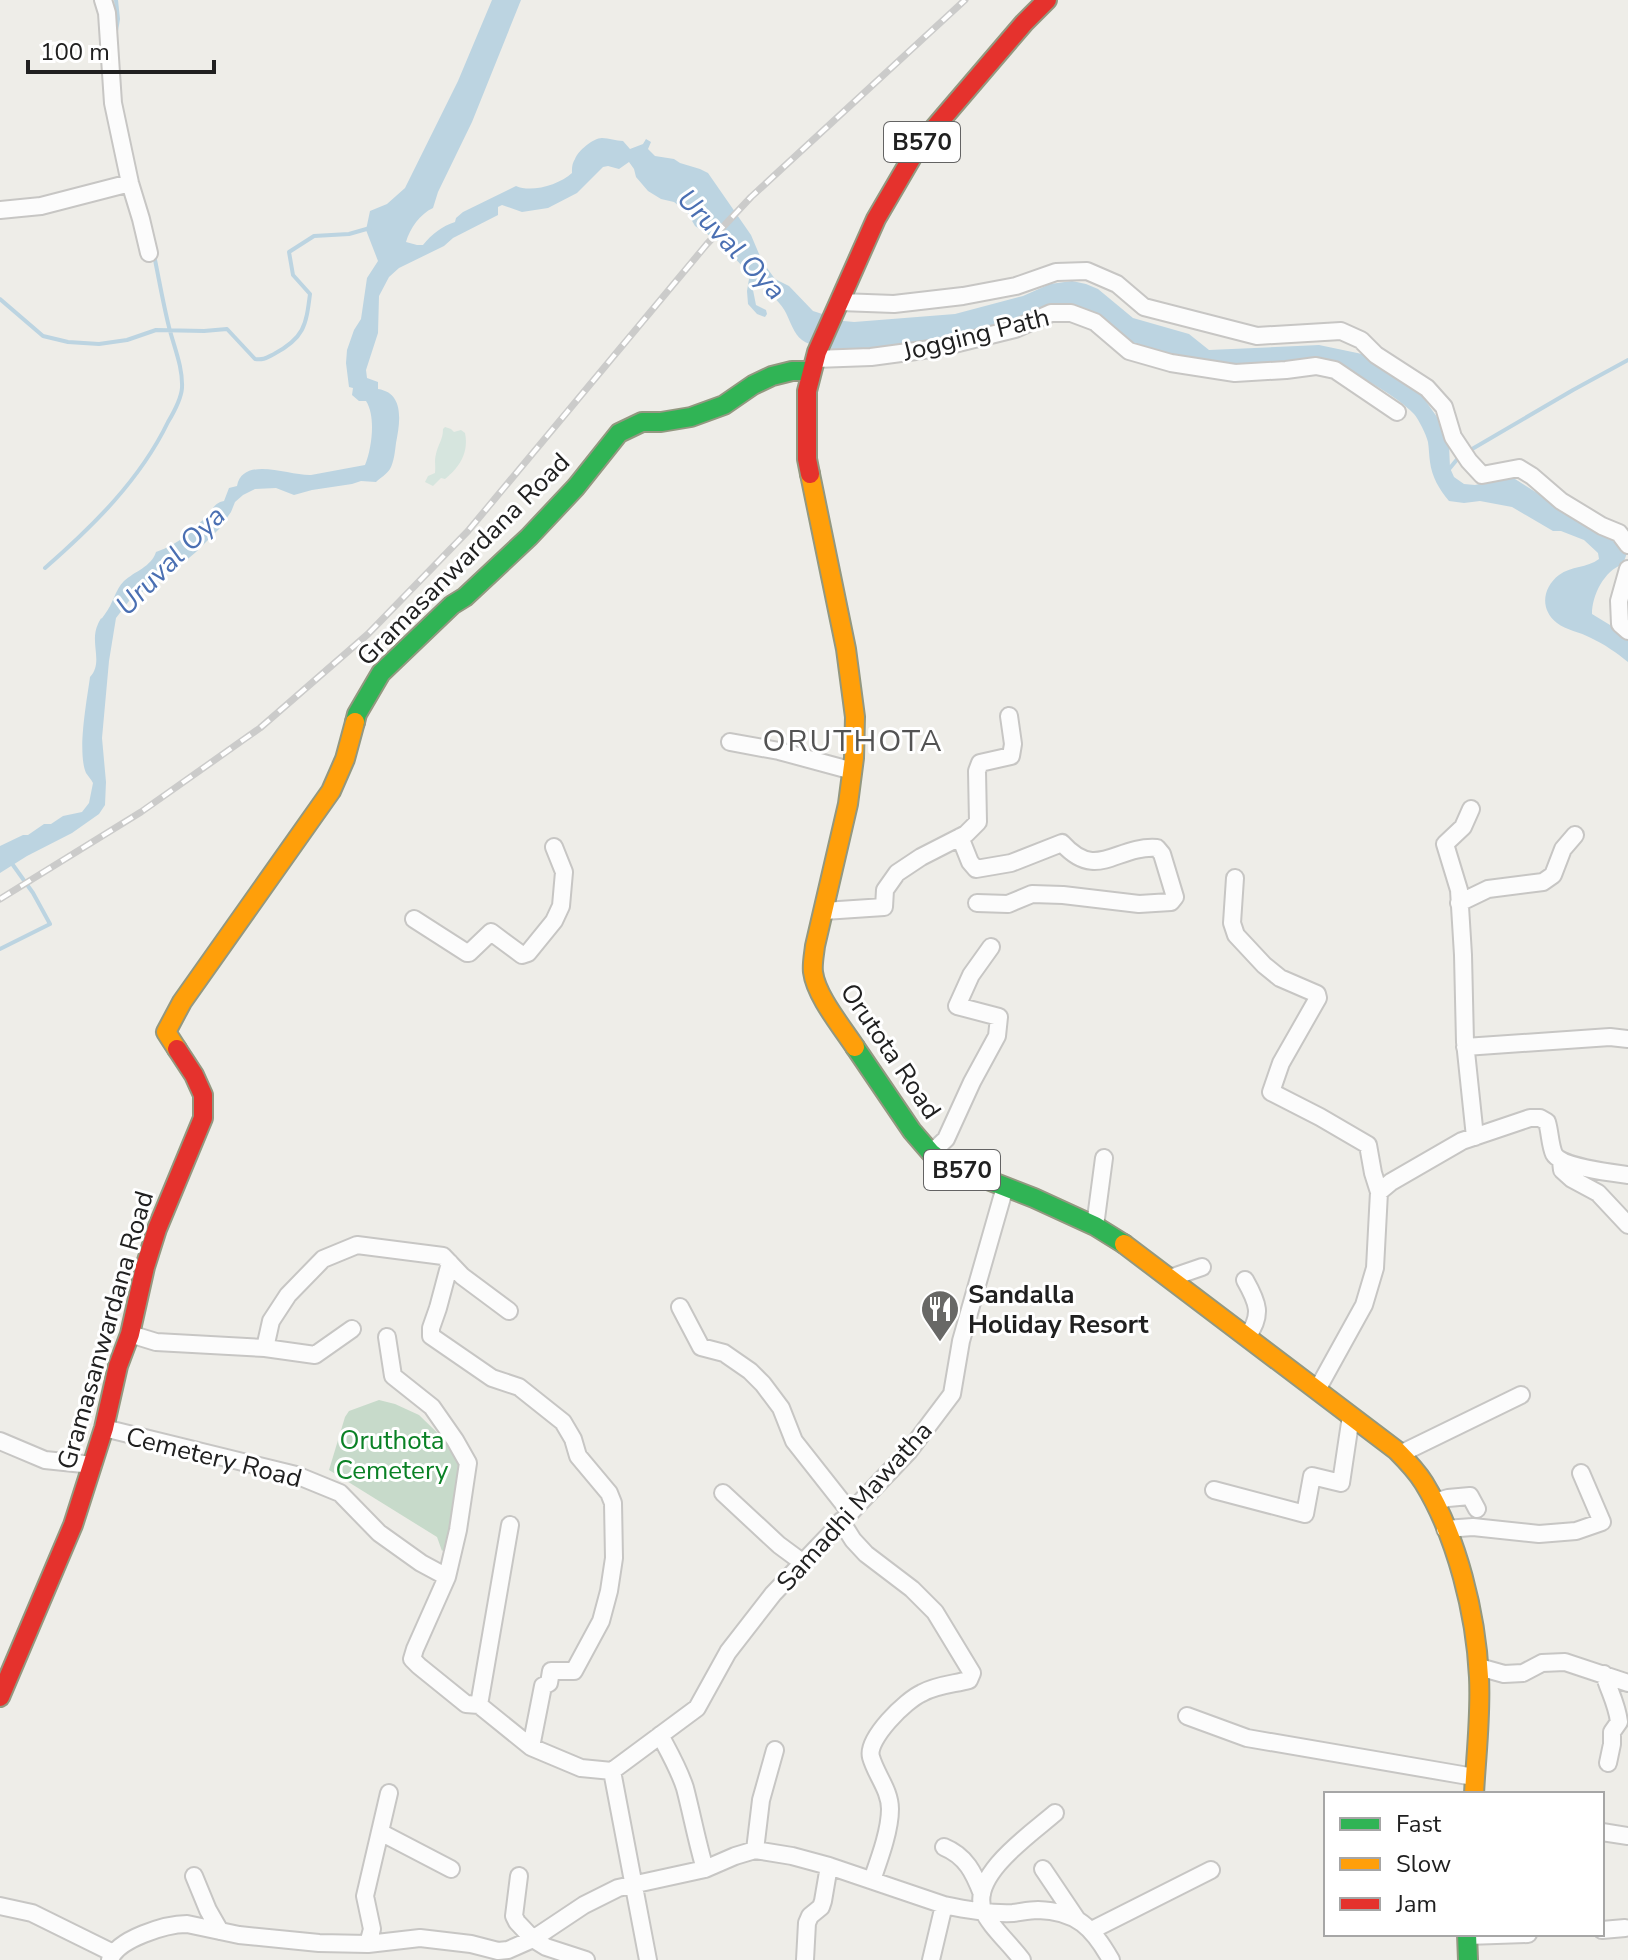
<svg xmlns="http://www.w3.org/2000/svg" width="1628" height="1960" viewBox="0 0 1628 1960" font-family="'Nunito Sans',sans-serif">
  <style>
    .wetland { fill: #d6e5de }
    .cemetery { fill: #c7daca }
    .water { fill: #bcd4e1 }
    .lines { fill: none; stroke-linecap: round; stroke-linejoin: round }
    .stream { stroke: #bcd4e1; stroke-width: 4 }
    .street-casing { stroke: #c7c6c4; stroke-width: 20 }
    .fast-casing { stroke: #939880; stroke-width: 22 }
    .slow-casing { stroke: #939880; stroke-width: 22 }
    .jam-casing { stroke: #939880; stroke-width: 22 }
    .street { stroke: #fcfcfc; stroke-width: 16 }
    .fast { stroke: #30b455; stroke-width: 18 }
    .slow { stroke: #ff9f0a; stroke-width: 18 }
    .jam { stroke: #e5322d; stroke-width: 18 }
    .rail-casing { stroke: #cbcbca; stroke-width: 7 }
    .rail { stroke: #fff; stroke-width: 4; stroke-dasharray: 12; stroke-linecap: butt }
    .labels { text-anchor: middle; stroke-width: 6; stroke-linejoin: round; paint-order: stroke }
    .shield { fill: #fff; stroke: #636363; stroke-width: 2 }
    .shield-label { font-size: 24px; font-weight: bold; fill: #202020 }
    .street-label { font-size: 26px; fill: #202020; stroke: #fff }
    .poi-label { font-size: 26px; font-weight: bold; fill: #202020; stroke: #fff; text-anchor: start }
    .park-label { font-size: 26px; fill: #0a8125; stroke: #fff }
    .water-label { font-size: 28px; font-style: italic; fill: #4a6fb2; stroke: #fff }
    .quarter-label { font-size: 30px; letter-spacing: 2px; fill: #535353; stroke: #fff }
  </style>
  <rect width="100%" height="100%" fill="#eeede8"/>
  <path class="wetland" d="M445,427L451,429L454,432L461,430L465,433C469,452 460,467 445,479L441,478L433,486L425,482L428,476L435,473C436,466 434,461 436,454C438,444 443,440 443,429Z"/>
  <path class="cemetery" d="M379,1400L395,1404L419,1415L452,1447L460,1464L450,1544L442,1551L437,1537L329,1470L345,1417L349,1411Z"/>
  <path class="water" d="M492,0H521L472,122L438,192L433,208C420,214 410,228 406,242L417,245H423C432,234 442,226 455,222L456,218L463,212L516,186C531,193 559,185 572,173C572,167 572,164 575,159C578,151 593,138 602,138C609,138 616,141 623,141L630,149L643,144L646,139L651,142L648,149L655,156L674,159L680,163L700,169L708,173L751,235L762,261L775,279L789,286L813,311L844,321L854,322L955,314L1023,296L1050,284L1072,281L1086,284L1098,289L1133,318L1189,334L1209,350L1319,345L1362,354L1418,390L1437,417L1449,444L1450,468L1454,477L1464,484L1475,485L1502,479H1515L1564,510L1613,537L1627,553L1623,564C1604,571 1592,595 1592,614L1628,636V662C1617,653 1604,644 1591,638C1580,632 1566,630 1557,623C1539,609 1543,587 1559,575C1571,566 1587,568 1599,559L1598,553L1584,540L1561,531H1553L1512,507L1480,501L1464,503L1449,501C1439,489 1432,477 1430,462C1429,455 1429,449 1428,442C1426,434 1419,420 1414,414C1397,396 1360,376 1338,366L1210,364L1137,346L1127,342L1098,316L1073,305L1060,303L1037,309L1005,324L967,335L931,341L852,352C843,353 809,346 802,340C794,334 790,321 786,313C782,304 768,291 760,285L756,286L753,290L756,305L766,310L767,314L765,317L757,314L748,304L747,291L749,279L743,267L721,243L695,226L687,212L674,202L661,199L648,191L636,177L634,169L629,162L619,169L608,166L603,167L577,193L548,208L522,212L502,205L498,207V215L453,238L444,246L399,268L389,277L379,296L378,333L366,370L367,378L378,382V389C405,393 400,423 396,443C395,451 394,462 390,469C387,474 380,478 376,482L361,481L352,484L312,490L294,495L276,488L255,489L243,495L235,502L231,512L219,529L196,552L183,563L129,601L116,618L109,661L102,738L106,782L105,805L99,814L72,833L27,856L0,873V846L23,835H28L44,824H51L63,816L82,812L89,803L93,783C91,779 88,776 86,773C77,752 87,700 90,677C104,662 89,643 98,624C103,614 99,623 105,614C113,604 115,590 124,581C135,571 151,567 156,552C167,548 178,542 187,535C195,528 199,521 209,517C211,509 216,502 224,501L229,488L237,486C243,455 290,476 311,475L365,465C372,448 376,416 366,401H359L352,395L353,388L349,387L346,363L347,350L354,330L361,319L367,278L378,261L366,230L370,211L387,204L405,188L458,81Z"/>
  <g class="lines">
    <path class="stream" d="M116,31L118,19L116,0
      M0,299L43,336L68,342L99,344L127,340L156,330L204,331L227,329L255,359C264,360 266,358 274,354C304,338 306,326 310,294L293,275L289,252L314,236L349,234L370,228
      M1467,452L1573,390L1628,360
      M1450,468L1459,457
      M45,568C93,526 140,480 168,422C174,412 181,400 182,388C183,367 174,347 169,327C163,303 159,279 154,255
      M0,949L50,924L33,893L13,865"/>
    <defs>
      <path id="street" d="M103,0L107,13L113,103L130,183L141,219L149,253
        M0,210L41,206L130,183
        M840,302L894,304L963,296L1016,286L1056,272L1087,271L1117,284L1144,307L1257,336L1341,331L1361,340L1376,355L1427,388L1444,407L1453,437L1469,461L1482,475L1519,468L1532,476L1561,501L1602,526L1619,533L1628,545
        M815,359L871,357L938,348L1015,329L1051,313H1071L1095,322L1129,351L1171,363L1235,373L1286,370L1316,366L1335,370L1397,412
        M1628,569L1619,601L1620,624L1628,631
        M730,742L779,751L853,771
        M1471,809L1463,827L1445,844L1459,890L1463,955L1465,1042L1475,1137
        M960,837L970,862L976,869L1011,863L1062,843C1097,882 1116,845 1157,848L1162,854L1175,897L1171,902L1139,904L1063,895L1032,894L1008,904L977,903
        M1235,878L1232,923L1236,935L1264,965L1280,978L1317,994L1318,998L1281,1063L1271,1092L1320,1117L1368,1145L1373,1173L1379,1192L1375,1268L1364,1305L1317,1390
        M1459,903L1488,889L1543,882L1553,875L1563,849L1575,835
        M824,911L884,907L885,890L897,873L921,857L966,834L978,822L977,771L980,763L1011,756L1013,744L1009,716
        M414,919L467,953H469L491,932L522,955L528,953L554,921L561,906L564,872L554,847
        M1465,1047L1610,1037L1628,1039
        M931,1153L946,1139L972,1082L997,1036L999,1017L957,1006L971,975L991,947
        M1561,1161L1562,1170L1572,1179L1598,1193L1628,1225
        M1379,1192L1391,1182L1462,1141L1530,1118H1540L1547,1122C1550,1132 1550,1145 1554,1154C1561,1167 1613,1173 1628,1175
        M1095,1226L1104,1158
        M450,1263L438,1308L431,1328V1336L492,1378L519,1387L563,1422L573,1439L578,1456L609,1493L613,1503L614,1558L609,1591L601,1621L574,1671H551L549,1683L543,1686L531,1747
        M1170,1278L1202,1267
        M1245,1280C1258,1303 1263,1315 1247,1337
        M680,1307L701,1347L724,1353L750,1371L763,1384L781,1408L794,1441L850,1512
        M130,1334L156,1342L265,1348L315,1355L352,1329
        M387,1337L393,1376L432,1407L455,1440L468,1463L458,1530L447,1577
        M265,1348L271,1321L288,1295L323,1259L357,1245L443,1256L462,1276L509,1311
        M104,1428L296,1475L340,1493L379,1533L421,1563L447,1577L415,1649L412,1659L419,1666L466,1704L479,1705L531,1747L581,1768L612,1771
        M0,1441L45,1460L93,1465
        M1400,1454L1521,1395
        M1214,1490L1305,1514L1312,1476L1341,1483L1351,1416
        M723,1493L779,1545L802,1562
        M1434,1502L1448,1498L1470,1496L1477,1509
        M841,1521L853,1540L866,1554L912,1589L935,1612L972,1673L969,1680C954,1684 936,1685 922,1693C906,1700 866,1739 871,1757C876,1775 890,1790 890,1809C890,1831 879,1860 872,1880
        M1445,1529L1473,1527L1539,1534L1576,1531L1602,1522L1581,1473
        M1479,1667L1504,1674L1523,1673L1542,1663L1565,1662L1628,1683
        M1604,1674C1609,1691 1617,1704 1619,1722L1612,1732V1744L1608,1763
        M479,1705L510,1525
        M1187,1716L1247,1738L1474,1777
        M660,1735C669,1752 679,1769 685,1788C692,1815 697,1842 705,1869
        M612,1771L697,1708L728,1652L773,1594L909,1451L952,1394L961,1341L1005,1187
        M612,1771L648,1960
        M380,1832L451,1869
        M1602,1832L1628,1836
        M944,1847C966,1856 974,1873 982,1894
        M755,1850L761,1800L775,1750
        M1043,1869L1076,1918
        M194,1876L208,1910L220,1931
        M519,1876L514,1916L517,1922L533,1939L546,1947L586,1960
        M0,1906L32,1913L113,1953
        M1092,1930L1211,1870
        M1602,1930L1625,1928
        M1467,1936L1528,1934
        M368,1944L372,1929L365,1896L389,1793
        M110,1960C117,1939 166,1924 187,1924L239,1935L319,1943L368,1944L420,1938L471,1944L498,1951L508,1950L533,1939L584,1905L618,1888L705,1869L735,1856L755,1850L792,1856L829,1866L944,1905C967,1910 990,1914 1013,1913C1021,1912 1030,1910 1038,1910C1077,1911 1093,1928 1111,1960
        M805,1960L807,1923L810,1916L821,1907L823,1901L829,1866
        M931,1960L944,1905
        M1022,1960C1012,1946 988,1924 983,1910C970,1875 1032,1833 1055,1813"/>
      <path id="fast" d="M355,722L357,714L381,673L452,605L465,597L529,537L576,487L619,433L642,422H661L691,417L724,405L753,385L772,376L792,371H811
        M855,1047L912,1131L931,1153L944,1163L1034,1198L1095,1226L1124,1244
        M1467,1934L1468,1960"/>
      <path id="slow" d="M810,474L846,649L855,717L854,758L848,804L815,946C814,955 812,964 813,972C816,996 842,1027 855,1047
        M177,1049L166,1032L182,1002L331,791L345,759L355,722
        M1124,1244L1396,1450C1406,1460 1416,1470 1424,1483C1457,1537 1476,1614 1479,1677C1481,1716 1476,1755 1474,1794"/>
      <path id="jam" d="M810,474L807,459V391L817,352L876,219L918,147L1024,23L1047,0
        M0,1697L73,1525L104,1428L118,1366L130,1334L145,1267L157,1229L203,1118V1095L194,1075L177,1049"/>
    </defs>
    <use href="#street" class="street-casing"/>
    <use href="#fast" class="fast-casing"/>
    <use href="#slow" class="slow-casing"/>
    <use href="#jam" class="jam-casing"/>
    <use href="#street" class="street"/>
    <use href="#fast" class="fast"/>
    <use href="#slow" class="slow"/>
    <use href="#jam" class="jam"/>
    <defs>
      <path id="rail" d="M0,899L141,812L260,728L368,634L468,531L707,244L751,197L965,0"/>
    </defs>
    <use href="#rail" class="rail-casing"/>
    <use href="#rail" class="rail"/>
  </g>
  <defs>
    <symbol id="restaurant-pin" viewBox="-11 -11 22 30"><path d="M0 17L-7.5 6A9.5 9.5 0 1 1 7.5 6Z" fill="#686866" stroke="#fff"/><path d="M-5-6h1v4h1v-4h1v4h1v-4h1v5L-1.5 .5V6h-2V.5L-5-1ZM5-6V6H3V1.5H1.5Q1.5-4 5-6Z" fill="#fff"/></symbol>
  </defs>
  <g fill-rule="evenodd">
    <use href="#restaurant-pin" x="918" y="1287" width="44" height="60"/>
  </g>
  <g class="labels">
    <g class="shield">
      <rect x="884" y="122" width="76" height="40" rx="6"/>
      <rect x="924" y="1150" width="76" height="40" rx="6"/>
    </g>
    <g class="shield-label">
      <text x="922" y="150">B570</text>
      <text x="962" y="1178">B570</text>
    </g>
    <g class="street-label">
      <text transform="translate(976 334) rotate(-14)" y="9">Jogging Path</text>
      <text transform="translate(463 559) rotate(-45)" y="9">Gramasanwardana Road</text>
      <text transform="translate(891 1051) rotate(56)" y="9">Orutota Road</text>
      <text transform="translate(105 1330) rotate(-74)" y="9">Gramasanwardana Road</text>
      <text transform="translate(214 1457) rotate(14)" y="9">Cemetery Road</text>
      <text transform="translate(854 1506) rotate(-48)" y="9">Samadhi Mawatha</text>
    </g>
    <g class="poi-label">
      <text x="968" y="1303">Sandalla<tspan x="968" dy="30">Holiday Resort</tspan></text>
    </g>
    <g class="park-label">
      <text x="392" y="1449">Oruthota<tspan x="392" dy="30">Cemetery</tspan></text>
    </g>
    <g class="water-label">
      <text transform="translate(732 244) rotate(46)" y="10">Uruval Oya</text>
      <text transform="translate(170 560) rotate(-45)" y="10">Uruval Oya</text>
    </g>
    <g class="quarter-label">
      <text x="853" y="751">ORUTHOTA</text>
    </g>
  </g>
  <rect x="1324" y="1792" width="280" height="144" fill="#ffffff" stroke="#a6a6a6" stroke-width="2"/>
  <rect x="1340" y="1818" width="40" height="12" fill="#30b455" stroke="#a6a6a6" stroke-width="2"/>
  <text x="1396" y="1832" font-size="24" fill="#202020">Fast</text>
  <rect x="1340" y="1858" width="40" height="12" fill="#ff9f0a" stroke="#a6a6a6" stroke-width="2"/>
  <text x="1396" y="1872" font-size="24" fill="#202020">Slow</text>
  <rect x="1340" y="1898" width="40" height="12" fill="#e5322d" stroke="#a6a6a6" stroke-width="2"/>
  <text x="1396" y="1912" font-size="24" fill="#202020">Jam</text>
  <path d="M28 60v12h186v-12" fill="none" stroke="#202020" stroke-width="4"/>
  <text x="40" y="60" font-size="24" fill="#202020" stroke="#ffffff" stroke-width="6" paint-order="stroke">100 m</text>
</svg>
